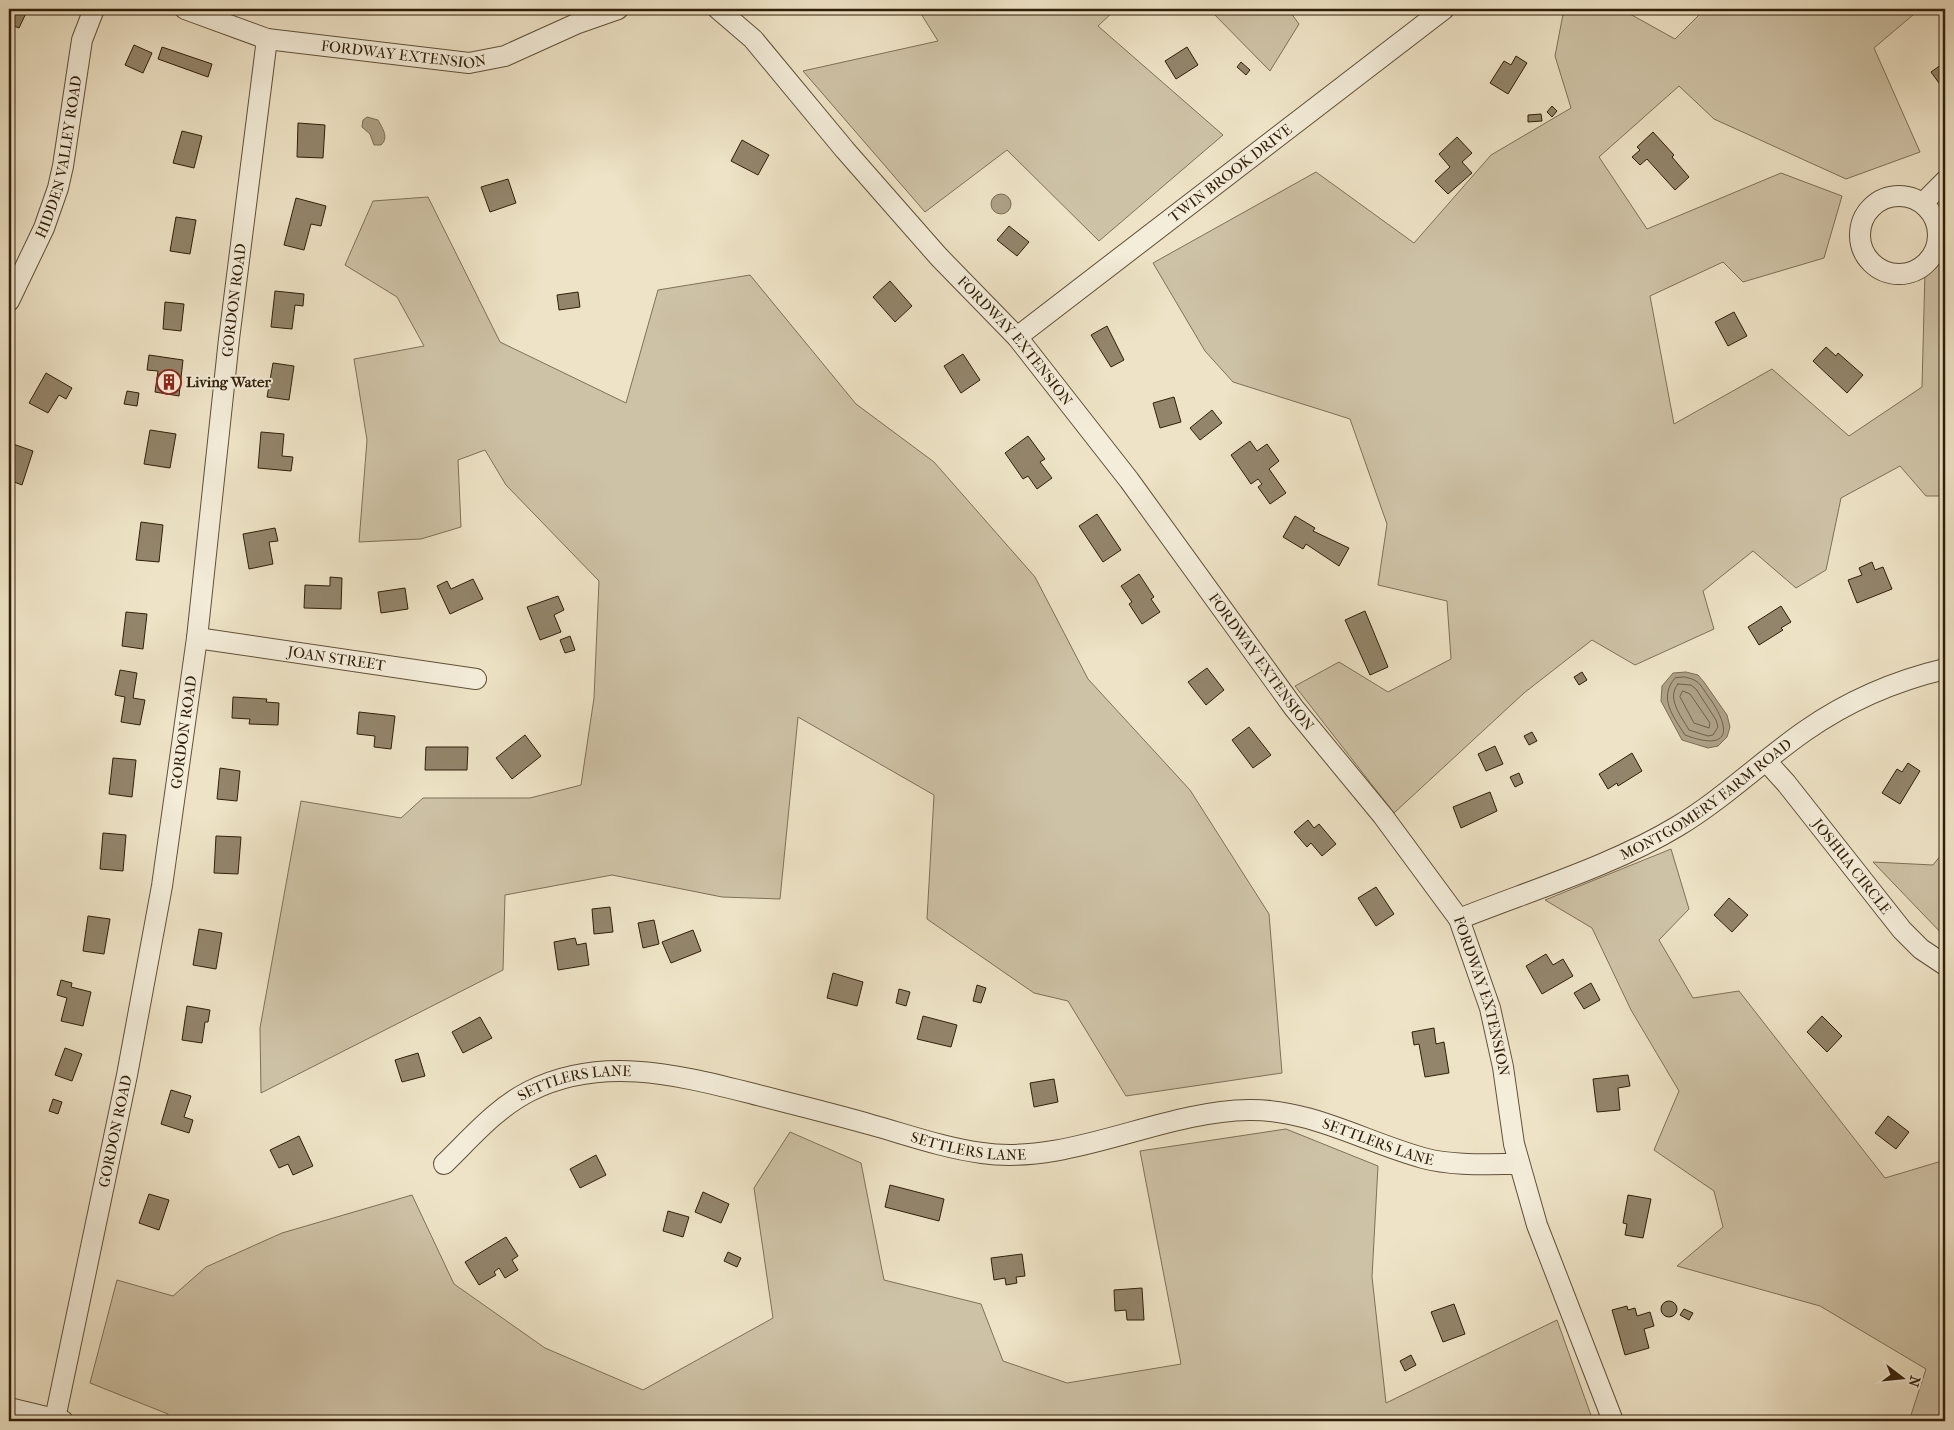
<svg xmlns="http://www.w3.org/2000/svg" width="1954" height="1430" viewBox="0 0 1954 1430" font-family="'IM FELL French Canon',serif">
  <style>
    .green { fill: #cec2a6; stroke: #7f7058 }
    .water { fill: #ada086; stroke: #7b6c54 }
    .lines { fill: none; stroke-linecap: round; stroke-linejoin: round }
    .shore { stroke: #6e6048; stroke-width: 1 }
    .building { fill: #93856b; stroke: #301f09 }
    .minor-casing { stroke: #605038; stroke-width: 22 }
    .minor { stroke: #f4edda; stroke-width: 20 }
    .labels { text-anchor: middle; stroke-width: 4; stroke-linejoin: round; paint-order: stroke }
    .street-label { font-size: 15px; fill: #301f09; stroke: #f4edda }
    .poi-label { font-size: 15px; font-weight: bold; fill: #301f09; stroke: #f4edda; text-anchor: start }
  </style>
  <rect width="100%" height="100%" fill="#eee3c6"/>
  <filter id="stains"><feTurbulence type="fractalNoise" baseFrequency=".004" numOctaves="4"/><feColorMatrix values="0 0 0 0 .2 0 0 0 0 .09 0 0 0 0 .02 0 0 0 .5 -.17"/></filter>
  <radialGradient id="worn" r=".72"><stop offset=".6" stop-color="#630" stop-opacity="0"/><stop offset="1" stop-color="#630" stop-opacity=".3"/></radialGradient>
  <path class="green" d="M918,9H1116L1098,26L1223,135L1099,241L1007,150L925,212L803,71L938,41Z
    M1209,9H1288L1299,24L1270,71Z
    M1564,9H1621L1675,39L1705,9H1920L1874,48L1920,152L1846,179L1714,119L1679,86L1599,157L1647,229L1781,173L1842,196L1824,258L1743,282L1723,262L1650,296L1674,424L1772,369L1849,436L1922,387L1925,271L1944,246L1939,206L1945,202V496H1926L1900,466L1841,498L1826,570L1796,588L1753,551L1703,591L1714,629L1635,665L1592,640L1524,693L1394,813L1295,686L1339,662L1388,692L1451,659L1447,601L1378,585L1387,524L1350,419L1233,382L1205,351L1153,263L1316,172L1414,243L1491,155L1571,108L1555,56Z
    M428,197L500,342L626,403L658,290L750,275L856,404L934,462L1035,577L1088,679L1190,790L1269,914L1282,1073L1126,1096L1068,1001L1034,993L927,919L934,795L798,717L780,899L722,897L612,875L505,895L503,970L261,1093L260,1028L301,801L401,818L423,798H530L581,785L594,698L599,581L506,485L485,450L458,460L461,527L421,539L359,542L367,440L354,359L424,346L397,297L345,265L373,201Z
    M1671,849L1689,909L1659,940L1693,998L1739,991L1885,1178L1945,1160V1421H1909L1926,1369L1820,1306L1677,1266L1723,1227L1714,1191L1654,1150L1679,1091L1631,1010L1592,928L1545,900Z
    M1945,850V937L1873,862L1933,865Z
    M1286,1129L1378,1166L1372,1277L1386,1403L1557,1320L1593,1421H167L168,1414L90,1383L117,1280L173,1296L206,1267L282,1233L412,1195L454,1284L545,1348L643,1390L773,1318L754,1188L790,1132L861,1163L884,1280L981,1304L1003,1361L1067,1383L1181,1364L1140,1151Z
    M1839,1416L1858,1421H1813Z"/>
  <path class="water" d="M367,117L378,120C383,129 389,138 381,145H374L370,134L362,127L363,120Z
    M991 204a10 10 0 1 1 20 0a10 10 0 1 1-20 0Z
    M1686,672L1698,675L1704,682L1727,715L1730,727L1727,737L1718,746L1708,748L1682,740L1661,701L1662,686L1673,673Z"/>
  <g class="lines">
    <path class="shore" d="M1685,677C1689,678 1693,679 1696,681C1702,685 1706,694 1711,700C1733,733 1727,751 1685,735C1673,716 1658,698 1675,678Z
      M1678,684L1691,685L1696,689L1716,720L1718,727L1713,735L1708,736L1689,730C1681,716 1666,698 1678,684Z
      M1683,691L1690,694L1710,723L1709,728L1694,723L1680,697Z"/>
  </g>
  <path class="building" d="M9,9H28L19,28L9,24Z
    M134,45L152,53L143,73L125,65Z
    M162,47L212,64L208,77L158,59Z
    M1187,47L1198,65L1176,79L1165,61Z
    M1516,56L1527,63L1508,94L1490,83L1504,61L1511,65Z
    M1241,62L1250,70L1246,75L1237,67Z
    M1945,62V89L1944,90L1931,72Z
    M1552,106L1557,111L1552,117L1547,112Z
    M1541,114L1542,121L1528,122V115Z
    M298,123L325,125L323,158L297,157Z
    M182,131L202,136L194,168L173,163Z
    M1653,132L1674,155L1672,157L1689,177L1675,190L1647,159L1640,165L1632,157L1640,150L1637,147Z
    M1457,137L1472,153L1462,162L1472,173L1448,194L1435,181L1450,167L1439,154Z
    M742,140L769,155L758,175L731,161Z
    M508,179L516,203L490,212L481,187Z
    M296,198L326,206L321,226L311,224L304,250L284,245Z
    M176,217L196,220L190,254L170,251Z
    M1009,226L1029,242L1017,256L997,240Z
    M890,281L912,306L895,322L873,297Z
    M275,291L304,294L303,306L295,305L292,329L271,327Z
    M578,292L580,307L559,310L557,295Z
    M165,302L184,304L181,331L163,329Z
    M1734,312L1747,336L1728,346L1715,322Z
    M1107,326L1124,360L1111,367L1091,335Z
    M1826,347L1836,356L1838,353L1863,375L1847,393L1813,361Z
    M963,354L980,380L961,393L944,366Z
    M149,355L183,360L179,396L155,392L158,371L147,370Z
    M273,363L294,366L289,400L267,397Z
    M46,373L72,388L66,399L59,395L48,413L29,403Z
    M127,391L139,393L137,406L124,404Z
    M1174,397L1181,422L1160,428L1153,403Z
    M1212,410L1222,423L1200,440L1190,428Z
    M150,430L176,434L170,468L144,464Z
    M261,432L284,434L282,456L293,457L291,471L258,468Z
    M1028,436L1045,459L1040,462L1052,478L1037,489L1028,476L1023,479L1005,453Z
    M1250,441L1257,451L1267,444L1279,461L1269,469L1286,493L1270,504L1258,487L1262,484L1258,479L1251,484L1231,455Z
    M13,444L33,451L22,485L9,480V457Z
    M1097,514L1121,550L1103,562L1079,526Z
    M1295,516L1315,528L1313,531L1349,548L1339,566L1306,544L1303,549L1283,537Z
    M141,522L163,525L159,562L136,560Z
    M275,528L278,541L269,542L273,564L249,569L243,534Z
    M1872,562L1875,570L1883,567L1892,589L1857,603L1848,580L1862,575L1859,568Z
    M1139,574L1154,597L1151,599L1160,612L1142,624L1129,604L1132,602L1121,586Z
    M330,577L342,578L341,609L304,608L305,585L330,586Z
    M473,579L483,599L450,614L437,586L447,581L451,589Z
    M405,588L408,609L381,613L378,592Z
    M558,596L564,610L554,615L561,632L540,640L527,607Z
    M1781,606L1791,622L1781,628L1783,630L1759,645L1748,627Z
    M1365,611L1388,667L1370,675L1345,620Z
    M126,612L147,614L143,649L122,646Z
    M570,636L575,650L565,653L560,640Z
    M1207,668L1224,690L1206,705L1188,682Z
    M120,670L137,673L133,698L145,700L140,725L121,722L125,697L115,695Z
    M1582,672L1587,680L1579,685L1574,677Z
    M233,697L267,699L266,702L279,703L278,725L249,724L250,719L232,718Z
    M359,712L395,716L391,749L374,747L375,736L357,734Z
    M1249,727L1271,755L1253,768L1232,740Z
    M1532,732L1537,741L1529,745L1524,736Z
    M525,735L541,756L512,779L496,758Z
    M1495,746L1503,764L1486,771L1478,754Z
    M426,747H468L467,770H425Z
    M1632,753L1642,771L1618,786L1617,783L1608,789L1599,774Z
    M113,758L136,760L132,797L109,794Z
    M1908,763L1920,771L1900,804L1882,793L1897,769L1902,772Z
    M220,768L240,771L237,801L217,799Z
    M1519,773L1523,783L1515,787L1510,777Z
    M1490,792L1497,811L1461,828L1453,807Z
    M1308,820L1314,828L1319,824L1336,844L1322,856L1311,843L1307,847L1294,832Z
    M103,833L126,835L123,871L100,869Z
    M216,836L241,837L238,874L214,873Z
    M1376,887L1394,914L1376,926L1358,898Z
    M1729,898L1748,915L1732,932L1714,915Z
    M610,907L613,932L594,934L592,909Z
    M88,916L110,919L104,954L83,951Z
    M654,920L659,944L643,948L638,923Z
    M199,929L222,933L216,969L193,965Z
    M693,930L701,951L671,963L662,942Z
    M575,938L577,945L586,943L589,965L558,970L554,942Z
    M1546,954L1553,965L1563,959L1573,976L1542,994L1526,966Z
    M833,973L863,982L857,1006L827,998Z
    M61,980L72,983L71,987L91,992L83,1026L61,1021L67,998L57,995Z
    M1591,983L1600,1000L1584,1009L1574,993Z
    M977,985L986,988L981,1003L973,1001Z
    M899,989L910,992L906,1006L896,1003Z
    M187,1006L210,1010L208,1022H205L202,1043L182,1040Z
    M923,1016L957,1025L951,1047L917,1039Z
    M1822,1016L1842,1036L1827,1052L1807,1032Z
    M480,1017L492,1038L463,1053L452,1032Z
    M1434,1028L1436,1044L1444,1042L1449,1073L1425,1077L1419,1044L1414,1045L1412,1032Z
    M65,1048L82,1054L72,1081L55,1075Z
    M418,1053L425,1076L402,1082L395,1060Z
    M1628,1075L1630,1086L1618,1088L1620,1110L1597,1112L1593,1079Z
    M1054,1079L1058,1102L1034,1107L1030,1083Z
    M171,1090L191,1096L184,1117L193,1120L189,1133L161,1124Z
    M53,1099L62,1102L58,1114L49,1111Z
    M1888,1116L1909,1132L1896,1149L1875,1133Z
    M299,1136L313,1166L293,1175L288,1164L279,1168L270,1150Z
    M596,1155L606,1175L580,1188L570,1169Z
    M890,1185L944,1199L939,1221L885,1207Z
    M703,1192L729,1204L721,1223L695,1212Z
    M149,1194L169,1200L159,1230L139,1223Z
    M1628,1195L1651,1199L1643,1238L1625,1235L1627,1224L1623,1223Z
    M668,1211L689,1217L683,1237L663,1231Z
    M506,1237L518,1256L512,1260L518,1270L505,1278L499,1268L494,1272L496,1275L479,1285L465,1262Z
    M728,1252L741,1258L737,1267L724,1261Z
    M1022,1254L1025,1276L1016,1277L1017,1283L1006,1285L1005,1278L994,1280L991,1258Z
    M1142,1288L1144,1320H1127L1126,1310L1115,1311L1114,1290Z
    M1661 1309a8 8 0 1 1 16 0a8 8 0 1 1-16 0Z
    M1454,1304L1465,1334L1443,1342L1431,1312Z
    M1627,1306L1628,1310L1635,1308L1637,1316L1650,1312L1654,1326L1644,1329L1649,1348L1625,1355L1612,1310Z
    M1684,1309L1693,1313L1689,1320L1680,1315Z
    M1411,1355L1416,1365L1405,1371L1400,1361Z"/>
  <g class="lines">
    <defs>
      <g id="minor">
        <path id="s1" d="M185,9L267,39L469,63L505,56L578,23L618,9"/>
        <path id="s2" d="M718,9L753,39L845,150L939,257L1017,337L1129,480L1294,708L1383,816L1459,919L1490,1008L1503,1067L1514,1144L1537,1225L1613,1421"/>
        <circle cx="1899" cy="235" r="39"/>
        <path d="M1923,203L1945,181"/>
        <path id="s3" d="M9,301L44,228L58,188L63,166L82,40L94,9"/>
        <path id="s4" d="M1017,337L1444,9"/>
        <path id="s5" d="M197,638L476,679"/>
        <path id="s6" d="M1766,761L1786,783L1902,930L1921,949L1945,965"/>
        <path id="s7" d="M1459,919C1529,891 1614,865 1678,826C1723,799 1762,761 1805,731C1848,701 1894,681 1945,669"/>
        <path id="s8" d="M444,1164C471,1138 496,1108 530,1091C600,1056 674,1074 746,1092C788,1103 830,1113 872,1125C908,1135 944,1148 982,1153C1069,1166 1161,1111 1249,1110C1310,1109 1365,1142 1423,1158C1453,1166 1488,1164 1519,1164"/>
        <path d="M9,1408L63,1421"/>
        <path id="s9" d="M55,1419L127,1075L162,886L197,638L229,339L267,39"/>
      </g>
    </defs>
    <use href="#minor" class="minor-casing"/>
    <use href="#minor" class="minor"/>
  </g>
  <defs>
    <symbol id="building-ring" viewBox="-11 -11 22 22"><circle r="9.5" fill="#f4edda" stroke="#8f2418" stroke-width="1.5"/><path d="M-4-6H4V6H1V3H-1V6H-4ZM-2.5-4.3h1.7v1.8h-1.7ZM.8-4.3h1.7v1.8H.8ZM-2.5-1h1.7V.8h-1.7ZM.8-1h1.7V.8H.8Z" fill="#8f2418"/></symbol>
  </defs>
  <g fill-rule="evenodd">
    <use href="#building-ring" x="155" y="368" width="28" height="28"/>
  </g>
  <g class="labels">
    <g class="street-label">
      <text dy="5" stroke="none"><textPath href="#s1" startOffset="225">FORDWAY EXTENSION</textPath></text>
      <text dy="5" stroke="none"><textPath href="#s3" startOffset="154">HIDDEN VALLEY ROAD</textPath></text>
      <text dy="5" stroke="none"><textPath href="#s4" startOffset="269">TWIN BROOK DRIVE</textPath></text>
      <text dy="5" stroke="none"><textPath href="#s9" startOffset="1134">GORDON ROAD</textPath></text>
      <text dy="5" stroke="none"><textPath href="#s2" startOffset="446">FORDWAY EXTENSION</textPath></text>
      <text dy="5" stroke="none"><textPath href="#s5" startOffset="141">JOAN STREET</textPath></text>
      <text dy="5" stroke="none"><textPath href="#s2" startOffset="851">FORDWAY EXTENSION</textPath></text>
      <text dy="5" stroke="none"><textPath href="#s9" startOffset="699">GORDON ROAD</textPath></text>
      <text dy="5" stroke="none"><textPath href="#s7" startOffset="276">MONTGOMERY FARM ROAD</textPath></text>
      <text dy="5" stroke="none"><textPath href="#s6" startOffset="136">JOSHUA CIRCLE</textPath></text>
      <text dy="5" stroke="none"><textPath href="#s2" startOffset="1256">FORDWAY EXTENSION</textPath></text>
      <text dy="5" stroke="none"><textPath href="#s8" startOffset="159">SETTLERS LANE</textPath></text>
      <text dy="5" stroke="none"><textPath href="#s9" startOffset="294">GORDON ROAD</textPath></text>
      <text dy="5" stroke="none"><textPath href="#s8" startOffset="984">SETTLERS LANE</textPath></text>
      <text dy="5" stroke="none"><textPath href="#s8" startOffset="564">SETTLERS LANE</textPath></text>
    </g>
    <g class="poi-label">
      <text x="186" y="387">Living Water</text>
    </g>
  </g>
  <rect width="1954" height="1430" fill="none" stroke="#eee3c6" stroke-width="30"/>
  <rect x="10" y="10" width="1934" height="1410" fill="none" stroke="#301f09" stroke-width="2.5"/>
  <rect x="15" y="15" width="1924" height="1400" fill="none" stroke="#301f09"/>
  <g transform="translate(1902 1378) rotate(106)" stroke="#f4edda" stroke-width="4" paint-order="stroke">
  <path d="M0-4L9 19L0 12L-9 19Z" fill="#301f09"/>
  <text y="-8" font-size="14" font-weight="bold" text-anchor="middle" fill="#301f09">N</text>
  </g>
  <rect width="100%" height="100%" filter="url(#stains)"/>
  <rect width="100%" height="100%" fill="url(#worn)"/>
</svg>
